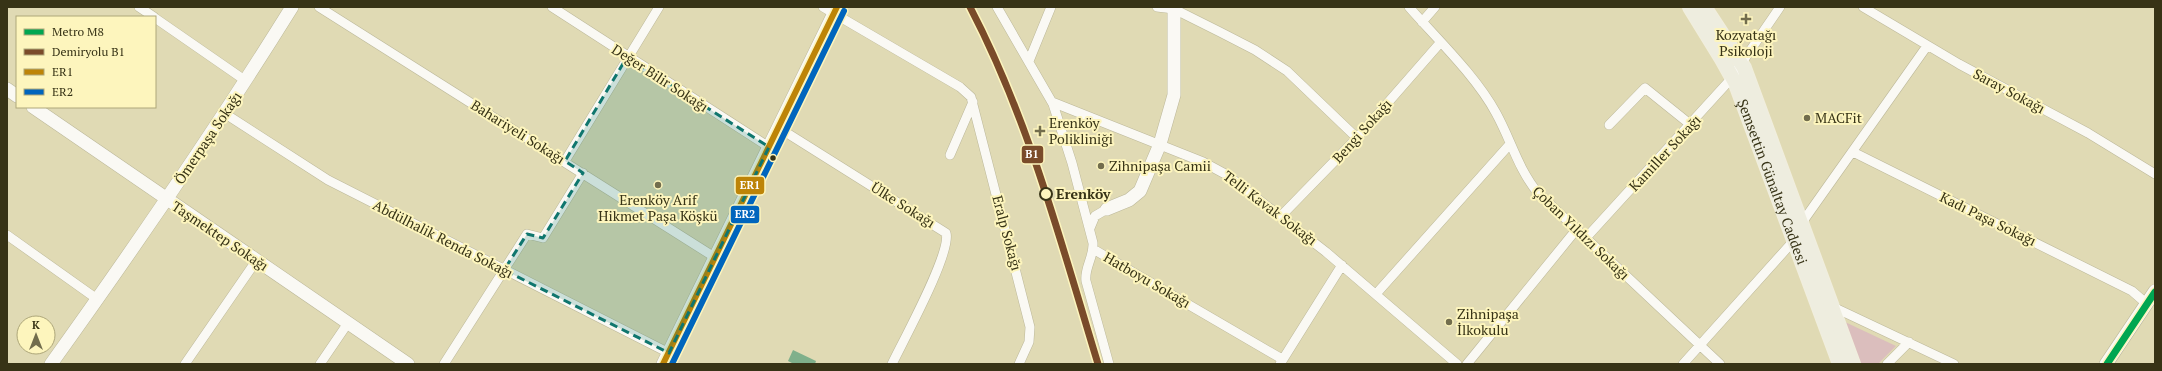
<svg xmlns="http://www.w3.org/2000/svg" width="2162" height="371" viewBox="0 0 2162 371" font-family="'PT Serif',serif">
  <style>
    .green { fill: #dbbebd }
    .water { fill: #7fb08b }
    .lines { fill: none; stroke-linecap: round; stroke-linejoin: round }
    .street-casing { stroke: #bcb89a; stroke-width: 10 }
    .secondary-casing { stroke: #bcb89a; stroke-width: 14 }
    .primary-casing { stroke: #f1eedd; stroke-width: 16 }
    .street { stroke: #faf9f4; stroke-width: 9 }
    .secondary { stroke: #faf9f4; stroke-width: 13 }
    .primary { stroke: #eeeddf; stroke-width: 14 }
    .bus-1-casing { stroke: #fdf5bd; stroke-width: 9 }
    .bus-2-casing { stroke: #fdf5bd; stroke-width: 9 }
    .bus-1 { stroke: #bd8407; stroke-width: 6 }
    .bus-2 { stroke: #0065bd; stroke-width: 6 }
    .rail-1-casing { stroke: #fdf5bd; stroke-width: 10 }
    .rail-1 { stroke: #7a4b2a; stroke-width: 7 }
    .metro-1-casing { stroke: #fdf5bd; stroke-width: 10 }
    .metro-1 { stroke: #00a651; stroke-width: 7 }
    .marked { fill: #0f766e; fill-opacity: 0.2; stroke: #0f766e; stroke-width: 3; stroke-dasharray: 8 5; stroke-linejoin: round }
    .poi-dot { fill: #726d4d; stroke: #fdf5bd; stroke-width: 1.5 }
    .bus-dot { fill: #373316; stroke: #fdf5bd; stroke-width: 1.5 }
    .stop-dot { fill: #fdf5bd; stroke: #373316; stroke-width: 2 }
    .labels { text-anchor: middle; stroke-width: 4; stroke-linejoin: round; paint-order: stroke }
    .poi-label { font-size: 14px; fill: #373316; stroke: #fdf5bd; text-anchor: start }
    .street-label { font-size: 14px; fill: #373316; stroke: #fdf5bd }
    .stop-label { font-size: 14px; font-weight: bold; fill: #373316; stroke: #fdf5bd; text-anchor: start }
    .line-badge { stroke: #fdf5bd; stroke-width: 1.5 }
    .badge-label { font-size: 11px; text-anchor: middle; font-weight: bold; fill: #fff }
  </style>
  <rect width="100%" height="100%" fill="#e0dab4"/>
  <path class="green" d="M1845,322L1896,346L1878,364H1861Z"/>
  <path class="water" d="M793,350L816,361L815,364H794L788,361Z"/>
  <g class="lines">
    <defs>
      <path id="street" d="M139,7L154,17
        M319,7L716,258
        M552,7L769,147
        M823,7L960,87L971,97L1030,327L1029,342L1019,364
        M997,7L1053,104L1072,163L1093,243C1094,257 1084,268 1086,281L1109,364
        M1157,7L1174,9L1220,32L1255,50L1287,71L1357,138
        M1409,7C1437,39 1476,76 1496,113C1511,140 1518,169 1538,193L1720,364
        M1863,7L1959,64L2088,133L2155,174
        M155,18L246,81
        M1422,22L1435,7
        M1029,61L1051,7
        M1052,102L1203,162L1227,175L1326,252L1457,364
        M224,113L328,180L669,353
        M1609,125L1645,88L1691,125
        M779,128L946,233C952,252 903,341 892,364
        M1853,152L2132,291L2147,304
        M950,155L973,102
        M565,161L659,7
        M1281,216L1357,138L1440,43
        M1801,224L1927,46
        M1090,228L1095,216L1107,209
        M7,235L97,299
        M1585,239L1730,80L1780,7
        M1093,249L1282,359
        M1376,294L1510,144
        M1831,306L1954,364
        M185,364L256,261
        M320,364L348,323
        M444,364L527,234L543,238L583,173
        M1280,364L1342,265
        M1467,364L1576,230
        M1683,364L1797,237
        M1887,364L1909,342"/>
      <path id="secondary" d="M7,89L17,96
        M33,107L408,364
        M1107,209L1129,200L1140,191L1160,144L1174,95V7
        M51,364C135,247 216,129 292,7
        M663,364L837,7
        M2106,364L2155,291"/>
      <g id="primary">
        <path id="s1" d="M1690,7L1722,59L1736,84L1840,364"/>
        <path d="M1704,7L1744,68L1853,364"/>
      </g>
    </defs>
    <use href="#street" class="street-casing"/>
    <use href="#secondary" class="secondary-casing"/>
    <use href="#primary" class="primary-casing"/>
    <use href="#street" class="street"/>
    <use href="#secondary" class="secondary"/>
    <use href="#primary" class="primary"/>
    <defs>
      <path id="bus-1" d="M663,364L837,7"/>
      <path id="bus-2" d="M672,364L844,11"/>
    </defs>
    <use href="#bus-1" class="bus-1-casing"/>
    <use href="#bus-2" class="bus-2-casing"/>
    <use href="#bus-1" class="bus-1"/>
    <use href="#bus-2" class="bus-2"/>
    <defs>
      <path id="rail-1" d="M970,7C1029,120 1061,243 1098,364"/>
    </defs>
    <use href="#rail-1" class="rail-1-casing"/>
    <use href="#rail-1" class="rail-1"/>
    <defs>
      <path id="metro-1" d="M2107,364L2155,292"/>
    </defs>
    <use href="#metro-1" class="metro-1-casing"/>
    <use href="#metro-1" class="metro-1"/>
  </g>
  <path class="marked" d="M627,57L769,147L669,353L504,270L527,234L543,238L583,173L565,161Z"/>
  <g class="poi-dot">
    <path d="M1744 13h4v4h4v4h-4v4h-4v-4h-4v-4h4z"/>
    <circle cx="1807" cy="118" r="4"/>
    <path d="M1038 125h4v4h4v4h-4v4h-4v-4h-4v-4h4z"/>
    <circle cx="1101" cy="166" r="4"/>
    <circle cx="658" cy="185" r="4"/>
    <circle cx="1449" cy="322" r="4"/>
  </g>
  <circle class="bus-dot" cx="773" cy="158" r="3.5"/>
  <circle class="stop-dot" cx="1046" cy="194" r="6"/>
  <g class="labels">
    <g class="poi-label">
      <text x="1746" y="40" text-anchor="middle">Kozyatağı<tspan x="1746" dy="16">Psikoloji</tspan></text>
      <text x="1815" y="123">MACFit</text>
      <text x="1049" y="128">Erenköy<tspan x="1049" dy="16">Polikliniği</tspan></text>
      <text x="1109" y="171">Zihnipaşa Camii</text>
      <text x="658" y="205" text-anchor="middle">Erenköy Arif<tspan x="658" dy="16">Hikmet Paşa Köşkü</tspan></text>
      <text x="1457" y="319">Zihnipaşa<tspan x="1457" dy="16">İlkokulu</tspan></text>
    </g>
    <g class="street-label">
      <text transform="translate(660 78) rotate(33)" y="5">Değer Bilir Sokağı</text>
      <text transform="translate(2009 91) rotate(28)" y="5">Saray Sokağı</text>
      <text transform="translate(1362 131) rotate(-48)" y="5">Bengi Sokağı</text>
      <text transform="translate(518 132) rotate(32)" y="5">Bahariyeli Sokağı</text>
      <text transform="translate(208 138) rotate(-56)" y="5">Ömerpaşa Sokağı</text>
      <text transform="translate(1665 153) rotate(-47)" y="5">Kamiller Sokağı</text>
      <text dy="5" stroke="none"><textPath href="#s1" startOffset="194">Şemsettin Günaltay Caddesi</textPath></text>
      <text transform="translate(903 205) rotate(32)" y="5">Ülke Sokağı</text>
      <text transform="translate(1270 208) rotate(37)" y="5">Telli Kavak Sokağı</text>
      <text transform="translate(1988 219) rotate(26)" y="5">Kadı Paşa Sokağı</text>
      <text transform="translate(1007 233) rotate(75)" y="5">Eralp Sokağı</text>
      <text transform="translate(1581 233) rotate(44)" y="5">Çoban Yıldızı Sokağı</text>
      <text transform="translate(220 236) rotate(34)" y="5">Taşmektep Sokağı</text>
      <text transform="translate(443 239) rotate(27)" y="5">Abdülhalik Renda Sokağı</text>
      <text transform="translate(1147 280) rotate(30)" y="5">Hatboyu Sokağı</text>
    </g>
    <g class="stop-label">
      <text x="1056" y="199">Erenköy</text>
    </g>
  </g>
  <g class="line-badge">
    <rect x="1021" y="145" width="23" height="19" rx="4" fill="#7a4b2a"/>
    <rect x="735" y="176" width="30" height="19" rx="4" fill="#bd8407"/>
    <rect x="730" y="205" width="30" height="19" rx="4" fill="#0065bd"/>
  </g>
  <g class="badge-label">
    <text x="1032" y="158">B1</text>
    <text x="750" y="189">ER1</text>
    <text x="745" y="218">ER2</text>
  </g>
  <rect width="2162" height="371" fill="none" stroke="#373316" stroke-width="16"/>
  <rect x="16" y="16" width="140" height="92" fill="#fdf5bd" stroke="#aea77a"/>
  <rect x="24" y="29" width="20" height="6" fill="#00a651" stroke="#aea77a"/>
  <text x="52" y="36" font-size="12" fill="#373316">Metro M8</text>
  <rect x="24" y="49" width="20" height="6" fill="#7a4b2a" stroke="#aea77a"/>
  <text x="52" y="56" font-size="12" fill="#373316">Demiryolu B1</text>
  <rect x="24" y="69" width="20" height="6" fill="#bd8407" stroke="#aea77a"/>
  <text x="52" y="76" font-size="12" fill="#373316">ER1</text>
  <rect x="24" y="89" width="20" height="6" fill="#0065bd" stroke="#aea77a"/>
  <text x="52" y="96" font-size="12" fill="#373316">ER2</text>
  <g transform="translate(36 335)"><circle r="19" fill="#fdf5bd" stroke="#aea77a"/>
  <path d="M0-3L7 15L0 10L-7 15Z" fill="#726d4d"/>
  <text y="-6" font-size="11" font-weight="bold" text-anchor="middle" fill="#373316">K</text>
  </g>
</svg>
